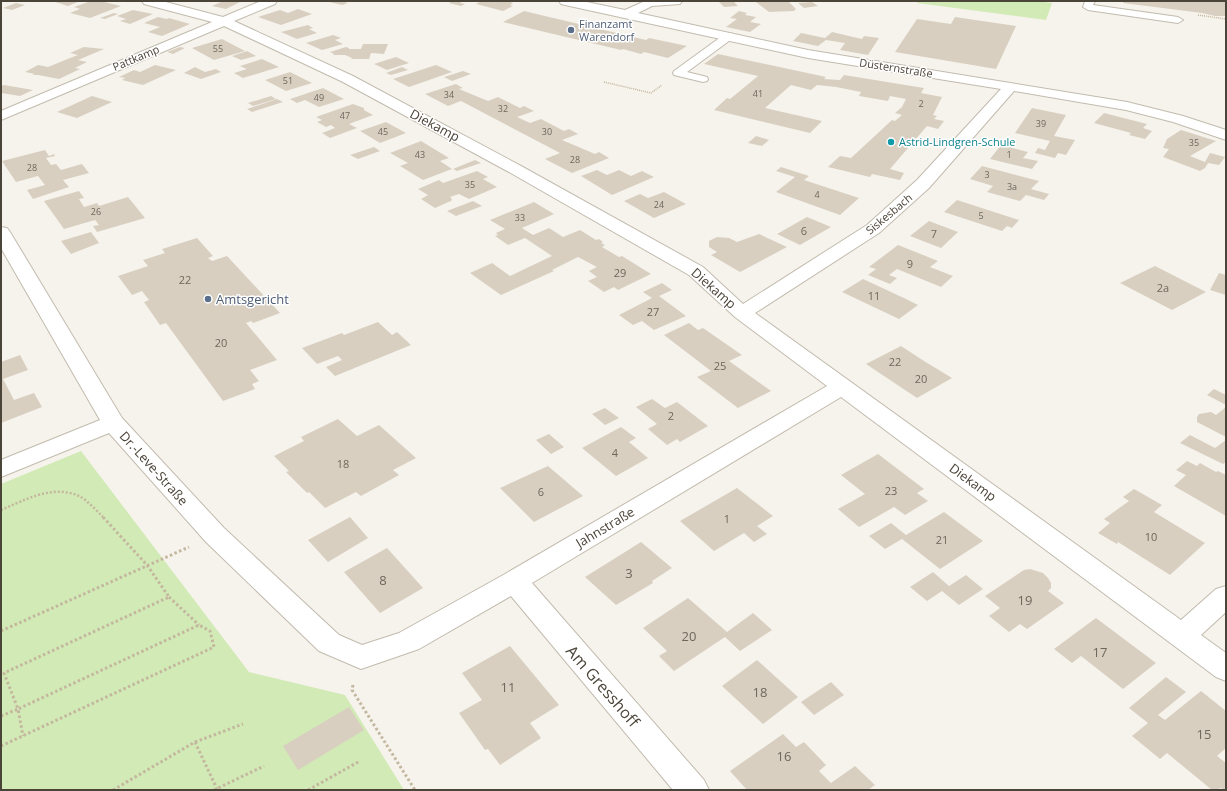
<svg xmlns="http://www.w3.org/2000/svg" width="1227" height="791" viewBox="0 0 1227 791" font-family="'Open Sans',sans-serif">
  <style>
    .green { fill: #d2eab5 }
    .building { fill: #d8cfc1 }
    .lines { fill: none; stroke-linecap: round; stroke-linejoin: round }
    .service-casing { stroke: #c2bbae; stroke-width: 2 }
    .minor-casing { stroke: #c2bbae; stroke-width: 2 }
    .path-far2 { stroke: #c4b79f; stroke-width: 1.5; stroke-dasharray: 1 1; stroke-linecap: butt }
    .path-far1 { stroke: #c4b79f; stroke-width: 2.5; stroke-dasharray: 2 2; stroke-linecap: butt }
    .path { stroke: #c4b79f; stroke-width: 3; stroke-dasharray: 2.5 2.5; stroke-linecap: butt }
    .service { fill: #fff; fill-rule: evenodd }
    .minor { fill: #fff; fill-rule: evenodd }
    .service-dot { fill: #5c6f8a; stroke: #fff; stroke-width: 1.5 }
    .culture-dot { fill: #0f9aa8; stroke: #fff; stroke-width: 1.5 }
    .labels { text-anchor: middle; stroke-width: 3; stroke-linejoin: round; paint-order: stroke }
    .far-number-label { font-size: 9px; fill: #6e675b }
    .far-service-label { font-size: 11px; fill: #4e5e75; stroke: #fff; text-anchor: start }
    .far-street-label { font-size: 11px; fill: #4b4439; stroke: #fff }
    .far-culture-label { font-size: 11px; fill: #0d838f; stroke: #fff; text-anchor: start }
    .number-label { font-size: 11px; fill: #6e675b }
    .street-label { font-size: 13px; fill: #4b4439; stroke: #fff }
    .service-label { font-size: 13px; fill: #4e5e75; stroke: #fff; text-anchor: start }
    .near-number-label { font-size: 13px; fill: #6e675b }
    .near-street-label { font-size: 16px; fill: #4b4439; stroke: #fff }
  </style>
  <rect width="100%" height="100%" fill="#f6f3ec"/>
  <path class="green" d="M918,1H1036L1052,3L1046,20L917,3Z
    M81,451L249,672L345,695L404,790H1V484Z"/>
  <path class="building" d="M52,1H80L68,6Z
    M91,1H100L121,6L90,18L70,13L80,9L74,7Z
    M223,1H242L226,9L212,6Z
    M325,1H341L348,3L342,5Z
    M452,1H463L460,3L465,4L461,6L449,3Z
    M481,1H507L513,3L510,5L513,6L503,11L476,4Z
    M733,1L738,6L724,7L719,2Z
    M757,1H788L796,9L794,11L769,12L756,2Z
    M1124,1H1226V16H1215L1202,13L1123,3Z
    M812,2L818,6L804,8L798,3Z
    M16,3L25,5L12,10L3,8Z
    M298,9L312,14L281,25L258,17L280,10L288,13Z
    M133,10L153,14L130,24L120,21L126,19L117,16Z
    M524,11L646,40L649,38L687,46L668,58L644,52L641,54L623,49L621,50L503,22Z
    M739,11L747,13L745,15L756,17L750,22L761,24L750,32L726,27L737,19L730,18Z
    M114,13L118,14L105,19L100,18Z
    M158,17L167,19L169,18L190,24L162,36L148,32L160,27L144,23Z
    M955,17L1016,26L996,69L895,52L917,19L951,24Z
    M308,25L313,28L309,29L317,33L297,39L281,32Z
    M832,32L862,39L864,36L879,38L868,55L840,50L845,43L826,40L818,46L793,41L801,33L825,38Z
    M333,35L341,38L335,40L343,44L322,50L306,43Z
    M222,39L245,51L214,60L192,48Z
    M363,44H388L384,54L371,53L369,59H351L352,58L345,55H333L334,54L330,52L346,47L349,48V49H361Z
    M84,47L104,49L78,60L87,62L75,68L80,69L59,79L38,75H32L35,74L25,72L38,65L48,67L70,58L78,55L70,53Z
    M180,47L185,48L173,54L167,52Z
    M247,51L256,56L241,60L232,56Z
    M718,54L826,77L824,79L840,80L844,75L924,88L921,93L942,97L933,115L937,116L934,119L944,121L938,129L927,126L890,169L904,173L900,180L872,174L870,177L828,167L840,156L851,158L892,120L895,121L902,115L895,113L902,107L906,99L890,96L888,101L859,96L861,92L836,87L817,85L811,90L791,85L765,108L822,121L810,133L714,110L727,98L730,99L758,76L704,64Z
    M396,57L409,63L387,70L374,64Z
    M262,59L279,67L243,78L234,73L247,69L240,66Z
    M155,65L176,70L143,85L122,80L125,78L119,77L134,70L140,72Z
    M436,65L452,72L409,87L393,79Z
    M195,67L205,72L216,69L221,72L201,79L184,73Z
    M402,67L408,70L391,75L386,73Z
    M463,71L471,74L452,81L444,77Z
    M290,72L312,83L286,91L265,80Z
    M456,84L463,88L459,89L488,101L498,97L520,108L524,106L534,111L517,117L530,123L541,119L564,131L569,129L578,134L562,140L595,154L599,152L609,158L572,173L545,159L560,153L461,101L448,106L425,94Z
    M4,85L33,90L20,96L1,93V86Z
    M323,88L344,99L319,107L305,100L297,103L290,99Z
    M92,96L112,102L77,118L57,112Z
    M271,96L276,99L253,106L248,103Z
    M277,99L283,102L252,112L247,109Z
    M353,104L364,108V110L373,115L349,124L357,128L330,138L322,133L335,128L331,125L326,127L317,122L322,120L316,117Z
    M1032,108L1066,115L1054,136L1075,140L1066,155L1058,153L1055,158L1035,153L1038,148L1045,150L1050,141L1015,133Z
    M1104,113L1147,124L1143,128L1152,131L1145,139L1129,135L1131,133L1094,123Z
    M386,122L406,133L380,143L360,131Z
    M1181,130L1216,141L1190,156L1205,162L1210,153L1225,157L1219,165L1208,163L1205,168L1200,171L1163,157L1169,149L1163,148L1167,139Z
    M756,136L769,140L762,146L748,143Z
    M421,141L449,158L440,161L452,169L423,180L400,166L408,163L390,153Z
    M1001,145L1028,152L1023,158L1038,161L1032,169L990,159Z
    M374,147L380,151L358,159L350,155Z
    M45,150L49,156L54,154L55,156L46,158L51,165L56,164L61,170L82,164L89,173L63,180L69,187L33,199L27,190L45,185L38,176L16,182L2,161Z
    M475,160L481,163L457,171L453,169Z
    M982,166L1039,181L1031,189L1049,194L1044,200L1026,195L1020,201L987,192L993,186L970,179Z
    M781,167L809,176L804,180L859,198L840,215L776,192L795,177L776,171Z
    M597,170L607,175L619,170L631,176L642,171L654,177L612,195L581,176Z
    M477,171L488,177L483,179L497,187L469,199L459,194L450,197L452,199L451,201L435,208L421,199L428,195L418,189L439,180L443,183Z
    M79,191L84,198L79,199L84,207L97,203L99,206L128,197L145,218L97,232L93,226L99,225L95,220L64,229L44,201Z
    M664,192L686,204L654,218L624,201L640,194L648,198Z
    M957,200L1019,220L1012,228L1007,226L1002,231L944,212Z
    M473,201L482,206L456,216L447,211Z
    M534,202L554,214L522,228L533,235L549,228L563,237L580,230L596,240L599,239L603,242L601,243L605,245L602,247L619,257L622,256L651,274L618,290L614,287L604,292L588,281L597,277L589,271L597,267L578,257L552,270L554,271L501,295L470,273L492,263L510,276L552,256L525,238L508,245L495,236L498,235L496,233L505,229L490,220Z
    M807,217L831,227L800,245L777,234Z
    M929,221L958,232L941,248L910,236Z
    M91,232L99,243L71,254L61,241Z
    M759,234L787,247L740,272L711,255L717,252L709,247V241L717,237L729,238L737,242Z
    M197,238L213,256L208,258L212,261L227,256L280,313L253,323L251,321L246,323L277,360L250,370L259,381L252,384L255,389L223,401L166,323L160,325L144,302L149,300L142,291L132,295L118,276L148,266L143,260L165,253L162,249Z
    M898,245L938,261L930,267L953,276L941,287L897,269L889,275L897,278L890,284L868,275L876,269L869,267Z
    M1155,266L1206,292L1172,310L1120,283Z
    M1219,273L1226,275V295L1210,290Z
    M863,279L906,299L918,305L899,319L842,292Z
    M662,283L672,290L659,296L686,316L654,330L642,321L633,325L619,315L652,298L643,292Z
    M378,322L392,335L397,332L411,345L335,376L326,367L342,360L338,356L317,364L302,348L342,333L344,335Z
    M689,323L698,330L703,328L742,355L729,361L771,391L738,408L697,377L711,371L664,335Z
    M901,346L924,361L952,378L917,398L866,364Z
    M20,355L28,370L3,379L14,400L34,393L42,407L1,423V362Z
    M1214,389L1226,395V405L1207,395Z
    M652,399L665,408L677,402L708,426L680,442L677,439L667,445L648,429L657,424L636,407Z
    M1226,407V437L1197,422V417L1199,414L1211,412L1216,415Z
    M605,408L619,418L605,425L592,414Z
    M338,419L357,436L379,425L416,458L393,470L399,475L361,496L356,492L325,508L309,492L307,493L286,472L289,471L274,456L304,441L301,437Z
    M621,427L636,438L629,442L648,458L616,476L582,448Z
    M549,434L564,447L551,454L536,440Z
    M1190,435L1215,448L1226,440V462L1223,464L1180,443Z
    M878,454L924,489L917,493L928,501L905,515L894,507L859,527L838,509L865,494L841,475Z
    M1187,461L1197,466L1200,463L1216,472L1218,471L1226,475V516L1174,486L1186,475L1176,470Z
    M548,466L583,496L534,522L500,488Z
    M737,488L773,516L757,526L767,534L754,542L744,533L714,551L680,521Z
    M1134,489L1162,505L1154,512L1205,543L1170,575L1118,542L1117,544L1098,533L1110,523L1104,519L1129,501L1123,497Z
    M944,512L983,541L940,569L902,539L885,549L869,536L891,523L906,535Z
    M350,517L368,538L328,562L308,540Z
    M641,542L672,568L652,581L653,583L616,605L585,577Z
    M387,548L423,588L380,613L344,572Z
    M1030,569L1043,573L1048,578L1051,583V588L1048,591L1064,603L1027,629L1020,624L1009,632L989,616L1000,608L985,596L1024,570Z
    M933,572L949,586L966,575L983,589L959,605L942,591L927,601L910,587Z
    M688,598L727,632L753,613L772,630L740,651L725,637L674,671L659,656L667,651L643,628Z
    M1096,618L1156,663L1123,689L1081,656L1072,663L1054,649Z
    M510,646L559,705L530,723L541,738L500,765L488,749L485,750L459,713L482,700L462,673Z
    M757,660L798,697L763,724L722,686Z
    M1166,677L1186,692L1158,715L1165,720L1201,691L1226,711V748L1217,756L1226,763V790L1220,788L1218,790H1212L1167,753L1160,759L1132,736L1148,723L1129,708Z
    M831,682L844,695L814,715L801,702Z
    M349,707L364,730L298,770L283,746Z
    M783,734L796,747L804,742L826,765L819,771L831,783L855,766L875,785L868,790H747L730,771Z"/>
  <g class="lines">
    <defs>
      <path id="service" d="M1085,1H1095L1093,5L1178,17L1183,20L1178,23L1088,10L1083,7Z
        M729,33L733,34L734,36L733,38L687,72L707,77L708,79L707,81L703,82L674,75L673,73L674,71L725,34Z"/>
      <path id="minor" d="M142,1H162L223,17L261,1H277L275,4L234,21L353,76L521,166L703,267L743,304L867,225L917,180L1001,89L808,58L565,5L561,4L559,1H582L625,10L645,1H682L680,4L652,6L638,13L808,50L1127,102L1183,116L1226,130V140L1173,122L1126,110L1014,91L929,188L879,233L755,313L1181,620L1216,589L1226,586V612L1201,635L1226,653V681L1216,677L841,397L532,583L704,780L709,790H673L511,596L419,649L361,669L319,651L206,542L109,433L1,477V460L100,420L1,248V227L7,228L10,232L122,418L224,528L339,635L362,645L399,633L505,574L827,386L735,317L689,275L509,172L343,82L224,26L1,120V111L212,22L144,4Z"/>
    </defs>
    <use href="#service" class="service-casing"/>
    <use href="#minor" class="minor-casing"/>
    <path class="path-far2" d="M1198,15L1226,19
      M604,82L651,93L662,85"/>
    <path class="path-far1" d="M1,510C25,500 53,484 79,496C87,500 96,510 103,517"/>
    <path class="path" d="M169,597L199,625
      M1,631L189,547
      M353,685L352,690L415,790
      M1,716L18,709L23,736
      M195,742L217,789
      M1,746L214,647L210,631L199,625L18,709L4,673L169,597L147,565L102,516
      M113,790L195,742L243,724
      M214,790L264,766
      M308,790L360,761"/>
    <use href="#service" class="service"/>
    <use href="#minor" class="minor"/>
  </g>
  <g class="service-dot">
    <circle cx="571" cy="30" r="4"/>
    <circle cx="208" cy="299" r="4"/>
  </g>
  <circle class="culture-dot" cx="891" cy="142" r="4"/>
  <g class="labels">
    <g class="far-number-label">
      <text x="218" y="52">55</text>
      <text x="288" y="84">51</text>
      <text x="758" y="97">41</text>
      <text x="449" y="98">34</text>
      <text x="319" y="101">49</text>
      <text x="921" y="107">2</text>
      <text x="503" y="112">32</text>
      <text x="345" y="119">47</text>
      <text x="1041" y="127">39</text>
      <text x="383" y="135">45</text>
      <text x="547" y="135">30</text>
      <text x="1194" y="146">35</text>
      <text x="420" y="158">43</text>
      <text x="1009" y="158">1</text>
      <text x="575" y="163">28</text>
      <text x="32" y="171">28</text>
      <text x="987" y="178">3</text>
      <text x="470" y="188">35</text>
      <text x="1012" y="190">3a</text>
      <text x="817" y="198">4</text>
      <text x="659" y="208">24</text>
      <text x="96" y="215">26</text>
      <text x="981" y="219">5</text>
      <text x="520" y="221">33</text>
    </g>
    <g class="far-service-label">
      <text x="579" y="28">Finanzamt<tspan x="579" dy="13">Warendorf</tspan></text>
    </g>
    <g class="far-street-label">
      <text transform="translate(136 58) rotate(-23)" y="4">Pattkamp</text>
      <text transform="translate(896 68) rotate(9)" y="4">Düsternstraße</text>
      <text transform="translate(889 214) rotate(-40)" y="4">Siskesbach</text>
    </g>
    <g class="far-culture-label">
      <text x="899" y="146">Astrid-Lindgren-Schule</text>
    </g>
    <g class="number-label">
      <text x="804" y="235">6</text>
      <text x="934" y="238">7</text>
      <text x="910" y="268">9</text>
      <text x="620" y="277">29</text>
      <text x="185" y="284">22</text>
      <text x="1163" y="292">2a</text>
      <text x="874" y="300">11</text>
      <text x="653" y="316">27</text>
      <text x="221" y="347">20</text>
      <text x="895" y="366">22</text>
      <text x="720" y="370">25</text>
      <text x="921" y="383">20</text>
      <text x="671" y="420">2</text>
      <text x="615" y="457">4</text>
      <text x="343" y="468">18</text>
      <text x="891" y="495">23</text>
      <text x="541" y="496">6</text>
      <text x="727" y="523">1</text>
      <text x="1151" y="541">10</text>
      <text x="942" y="544">21</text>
    </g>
    <g class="street-label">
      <text transform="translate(435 125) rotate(28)" y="5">Diekamp</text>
      <text transform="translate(714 288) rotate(41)" y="5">Diekamp</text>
      <text transform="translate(154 468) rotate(48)" y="5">Dr.-Leve-Straße</text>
      <text transform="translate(973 482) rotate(36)" y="5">Diekamp</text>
      <text transform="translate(605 527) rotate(-31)" y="5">Jahnstraße</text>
    </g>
    <g class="service-label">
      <text x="216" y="304">Amtsgericht</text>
    </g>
    <g class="near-number-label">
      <text x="629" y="578">3</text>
      <text x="383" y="585">8</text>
      <text x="1025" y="605">19</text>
      <text x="689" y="641">20</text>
      <text x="1100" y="657">17</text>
      <text x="508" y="692">11</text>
      <text x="760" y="697">18</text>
      <text x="1204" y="739">15</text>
      <text x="784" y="761">16</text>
    </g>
    <g class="near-street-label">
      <text transform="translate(603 686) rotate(49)" y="6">Am Gresshoff</text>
    </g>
  </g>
  <rect width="1227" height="791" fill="none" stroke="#4b4439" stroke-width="4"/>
</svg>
